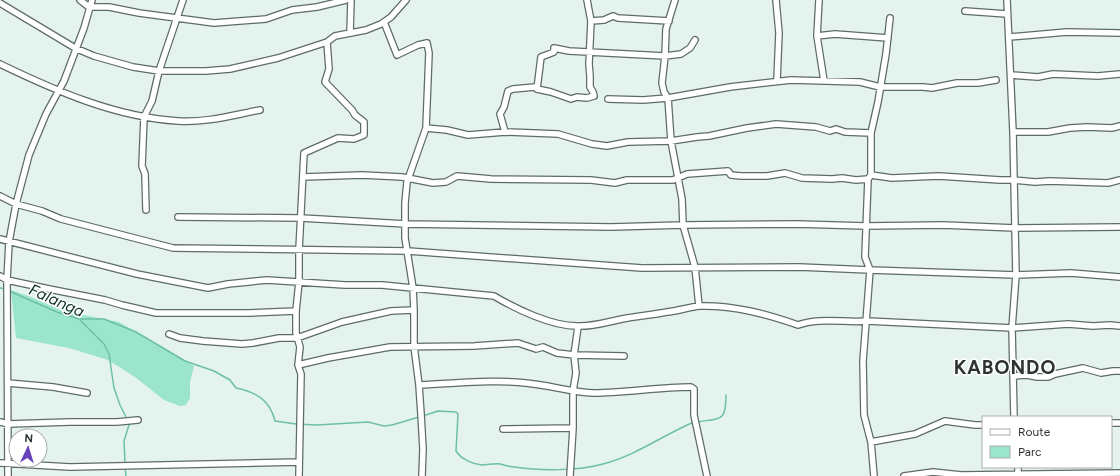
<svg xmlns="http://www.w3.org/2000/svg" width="1120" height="476" viewBox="0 0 1120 476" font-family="Figtree,sans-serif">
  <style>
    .green { fill: #9ae5cb }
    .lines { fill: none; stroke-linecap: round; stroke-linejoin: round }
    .stream { stroke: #6dc0a4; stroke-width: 1.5 }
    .minor-casing { stroke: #5e6b66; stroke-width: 8 }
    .minor { stroke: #fff; stroke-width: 5.5 }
    .labels { text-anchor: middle; stroke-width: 3; stroke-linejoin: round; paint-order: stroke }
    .water-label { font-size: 16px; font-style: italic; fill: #0a3126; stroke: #fff }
    .district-label { font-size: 19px; font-weight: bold; letter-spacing: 1px; fill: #2e3431; stroke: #fff }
  </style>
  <rect width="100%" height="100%" fill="#e4f3ed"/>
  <path class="green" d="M11,290L31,297L63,311L119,322L194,366L190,382V398L186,405L180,406L164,400L135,377L108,360L69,348L16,338Z"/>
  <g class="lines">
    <path class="stream" d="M0,288L6,289
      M9,291L57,312L79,319L104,344L109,354L114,388L120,405L127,419
      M79,319H104L136,332L185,361L214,371L230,380L236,388C256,392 270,400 275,421L296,424L317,425L368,422L384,426L392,425L419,417
      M423,416L438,411L456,412L458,414L456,451C461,459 472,464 482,465C488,465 494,463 500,464C505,465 510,467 515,467C540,471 578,471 603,464C635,456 663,435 694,422
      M697,422C721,418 726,422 726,395
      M125,463L124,441L129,425L128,423
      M125,467L126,476"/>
    <defs>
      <path id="minor" d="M80,0L89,7H109L139,13L214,23L266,19L292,10L317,7L346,0
        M675,0L666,29L665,56L662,83L664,92L668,98L671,141L682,199L683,225L695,267L699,306
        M776,0L779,33L777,80
        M819,0L817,36L824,81
        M1007,0L1013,132L1016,275L1012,328L1014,417
        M0,3L75,48L94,56L133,67L159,71H206L230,69L278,58L327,42L335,36L366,30L381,24L391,17L406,0
        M965,11L1007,14
        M591,21L604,20L613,16L618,18L669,21
        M384,22L397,55L418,45L427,43L429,53L426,128L407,182L405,203V238L413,288L414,310V346L419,385L421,414L423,449L422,476
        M350,33L351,0
        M817,36L835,34L888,38
        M1009,37L1067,32L1120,33
        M0,64C56,91 115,117 178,121C206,123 233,115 260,110
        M1011,75L1038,77L1053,74L1098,76L1120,74
        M537,89L551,92L571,99L577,97L587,98L594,96L593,92L590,87V76L589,64L591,21L587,0
        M608,99L643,100L668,98L730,87L791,80L860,82L880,87H923L932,88L957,83H978L996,80
        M426,128L447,130L468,135L505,132L558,134L592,144L607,146L628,142L671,141L697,137L709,136L747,128L776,124L816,127L830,131L836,129L845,132L871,133
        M505,132L500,114L504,107L508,91L513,89L535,87L537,89L541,57L554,52V48L569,51L665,56L681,54L690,48L695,40
        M1013,132H1048L1070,128L1087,127L1112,128L1120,126
        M871,175L892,178L939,176L1000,180H1014L1035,182L1050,181L1108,183L1120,180
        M303,177L362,175L402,177L433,183L446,182L457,176L491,179L591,180L615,183L627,180H673L687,174L728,171L731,175L741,176H767L785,173L802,178L832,179L842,178L856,180L868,179
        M0,196L16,204L42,211L61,219L173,248L408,251L642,268L799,267L870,270L1016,275L1071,273L1120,277
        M146,210L145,174L142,166L144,117L152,101L159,71L183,0
        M178,217L301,218L406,224L611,227L683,225L797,224L866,226L943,225L1015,228L1120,227
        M0,239L137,274L208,288L228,284L267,280L345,285H382L494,296C516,309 551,326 577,326C592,327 607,322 622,319C637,316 652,315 667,312C678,311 689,307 700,306C734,305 766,314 798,325C819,317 845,323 867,321L1012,328L1068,324L1093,326L1110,325L1120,326
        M0,276L7,280L49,289L105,300L122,305L156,313H249L296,311
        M169,334L180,338L203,341L242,344L253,343L279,338H297L342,322L391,311L414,310
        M298,365L328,358L390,347L474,346L518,343L536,349L543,347L557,353L574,355L624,356
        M1013,376L1027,375L1037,377H1048L1055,374L1083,368L1101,373L1113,371H1120
        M8,383L53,387L87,393
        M419,385C454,384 491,379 526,383C549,385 570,392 593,393C626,393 658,387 691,387L694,389V415L707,476
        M0,422L8,424L70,422H117L138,420
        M1111,423H1120
        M503,429L573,428
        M871,442L915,434L945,421L975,425H983
        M0,463L70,467L299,462
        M1018,467V476
        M8,476L7,280L9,242L16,204L29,155L46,114L64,81L84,28L92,0
        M299,476L301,374L298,365L300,347L296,333V311L299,282V250L304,153L338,138L354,139L364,135V122L355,115L352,110L325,82L329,69L327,42
        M570,476L573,428V391L576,373L574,355L578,327
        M874,476L871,442L864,415L863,361L870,270L865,257L868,179L871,175V133L878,102L886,54L890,18
        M904,476L933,472L961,475L1120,473"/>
    </defs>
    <use href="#minor" class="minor-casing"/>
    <use href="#minor" class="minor"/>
  </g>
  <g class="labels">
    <g class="water-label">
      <text transform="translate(57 300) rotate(24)" y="6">Falanga</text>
    </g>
    <g class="district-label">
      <text x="1005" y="374">KABONDO</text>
    </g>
  </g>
  <rect x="982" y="416" width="130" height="52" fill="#ffffff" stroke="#abaead"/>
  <rect x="990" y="429" width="20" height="6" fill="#ffffff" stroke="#abaead"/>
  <text x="1018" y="436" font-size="12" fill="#2e3431">Route</text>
  <rect x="990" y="446" width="20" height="12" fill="#9ae5cb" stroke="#abaead"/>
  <text x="1018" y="456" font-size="12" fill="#2e3431">Parc</text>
  <g transform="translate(28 448) rotate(4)"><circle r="19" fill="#ffffff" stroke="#abaead"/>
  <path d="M0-3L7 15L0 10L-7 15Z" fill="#6741b9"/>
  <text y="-6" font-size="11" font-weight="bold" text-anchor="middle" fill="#2e3431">N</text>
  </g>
</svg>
